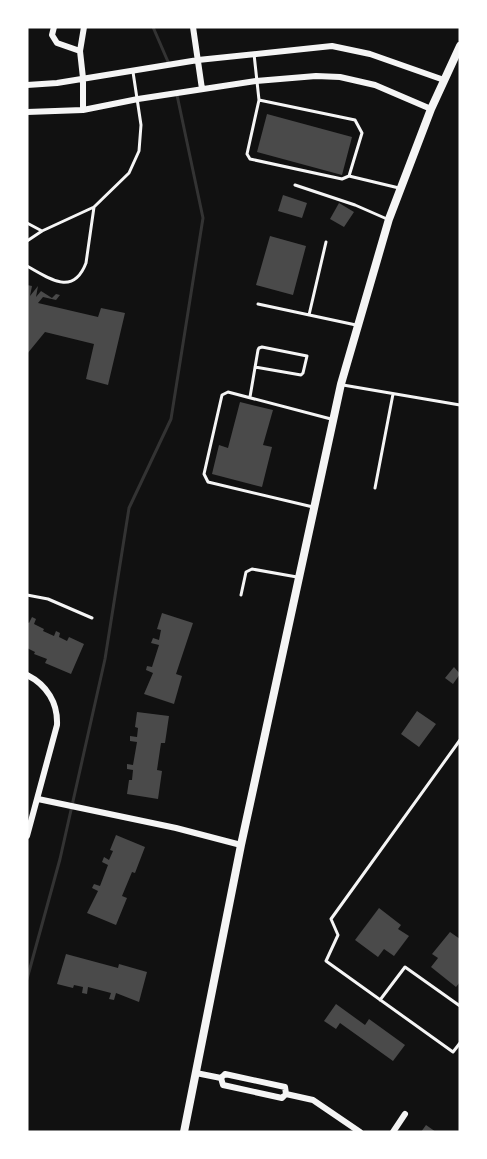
<svg xmlns="http://www.w3.org/2000/svg" width="487" height="1159" viewBox="0 0 487 1159" font-family="'Asap Condensed',sans-serif">
  <style>
    .lines { fill: none; stroke-linecap: round; stroke-linejoin: round }
    .stream { stroke: #333; stroke-width: 3 }
    .building { fill: #4a4a4a }
    .service { stroke: #f5f5f5; stroke-width: 3 }
    .minor { stroke: #f5f5f5; stroke-width: 6 }
    .secondary { stroke: #f5f5f5; stroke-width: 8 }
  </style>
  <rect width="100%" height="100%" fill="#111"/>
  <g class="lines">
    <path class="stream" d="M153,27L169,64
      M27,979L60,859L105,659L129,508L171,419L203,218L177,95"/>
  </g>
  <path class="building" d="M267,114L352,137L342,175L257,152Z
    M283,195L307,203L302,218L278,211Z
    M339,203L354,212L344,227L330,219Z
    M270,236L306,246L293,295L256,285Z
    M27,285L32,286L30,296L38,286L36,297L41,291L52,298L56,294L60,295L56,300L43,297L38,303L98,317L101,308L125,313L108,385L86,379L94,344L45,332L27,354Z
    M240,402L273,410L263,445L272,447L262,487L212,474L219,445L228,448Z
    M162,613L193,623L176,674L182,676L174,704L144,694L153,673L146,670L147,666L152,667L159,645L151,643L153,638L159,640L161,630L157,629Z
    M32,617L36,619L34,624L44,629L43,631L54,636L56,631L60,633L59,637L67,641L69,637L84,644L71,674L45,663L47,659L34,654L35,652L27,648V622L29,623Z
    M454,667L460,674L453,684L445,678Z
    M417,711L436,724L419,747L401,734Z
    M137,712L169,716L165,743H161L157,770L162,771L158,799L127,794L129,780H132L133,770L127,769V764L133,765L137,742L130,741V736L137,737L138,728L135,727Z
    M116,835L145,847L135,873L132,872L122,896L127,898L116,925L87,913L98,891L92,888L94,884L100,886L108,865L102,862L104,857L109,860L113,851L110,850Z
    M379,908L401,925L398,929L409,936L394,956L384,949L378,957L355,940Z
    M450,932L460,939V982L456,987L431,967L438,958L432,954Z
    M66,954L118,968L119,964L147,972L139,1002L116,993L114,1000L109,999L111,993L88,987L87,994L82,993L83,987L74,985L73,988L57,984Z
    M336,1004L365,1025L369,1019L405,1045L393,1061L340,1023L336,1029L324,1021Z
    M426,1125L436,1132H421Z"/>
  <g class="lines">
    <path class="service" d="M254,54L259,100
      M259,100L355,120L362,133L349,176L342,179L250,159L247,154Z
      M349,176L399,188
      M295,185L355,205L387,219
      M27,223L42,231
      M27,241L42,231L94,207L129,173L139,151L141,125L133,72
      M27,266C49,278 73,297 86,263L94,207
      M258,304L356,325
      M309,315L326,242
      M343,385L460,405
      M250,397L258,350L259,348L262,347L307,356L303,373L301,375L255,367
      M375,488L393,394
      M313,507L208,482L204,474L222,395L228,392L331,419
      M27,595L48,599L92,618
      M241,595L246,572L252,569L297,577
      M460,740L331,919L338,935L326,961L453,1052L460,1043
      M380,1000L405,967L460,1006"/>
    <path class="minor" d="M54,27L52,35L57,43L80,51
      M193,27L202,89
      M27,85L57,83L198,60L332,46L370,54L444,80
      M83,110V78L80,51L84,27
      M27,112L83,110L138,99L256,81L316,76L340,77L375,85L431,109
      M27,675C47,685 58,703 57,725L27,836
      M38,799L176,828L241,845
      M196,1073L221,1078L225,1074L285,1087L286,1094
      M221,1078L223,1085L282,1098L286,1094L313,1100L360,1132
      M393,1132L405,1114"/>
    <path class="secondary" d="M184,1132L241,845L341,384L389,219L431,109L460,46"/>
  </g>
  <rect width="487" height="1159" fill="none" stroke="#ffffff" stroke-width="57"/>
</svg>
